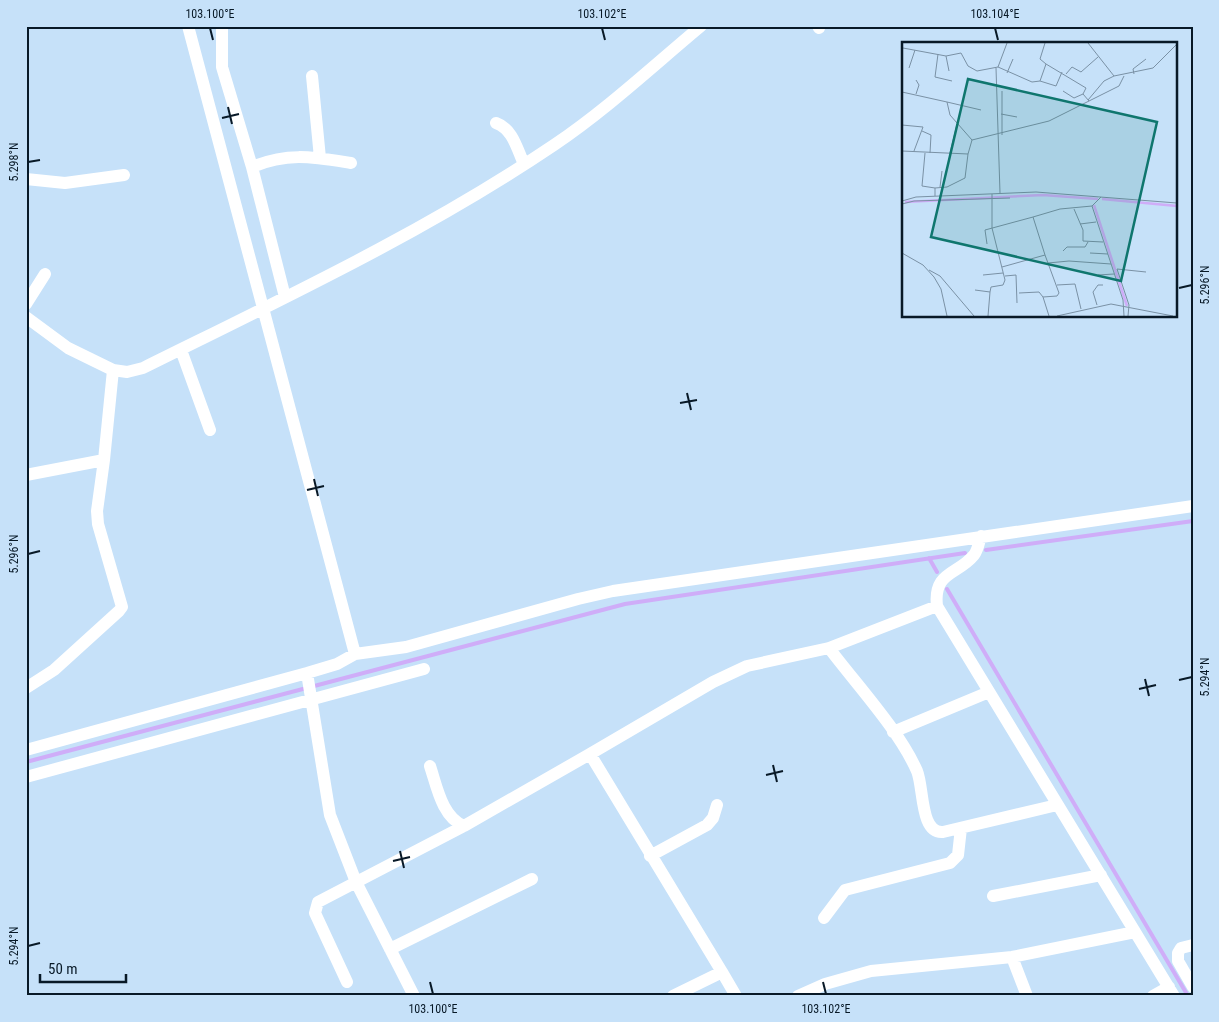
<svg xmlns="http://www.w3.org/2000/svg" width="1219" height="1022" viewBox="0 0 1219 1022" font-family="'Roboto Condensed',sans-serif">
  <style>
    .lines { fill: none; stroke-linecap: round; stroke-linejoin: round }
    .stream { stroke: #cfadf8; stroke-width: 4 }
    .minor { stroke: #fff; stroke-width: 12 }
    .ticks { fill: none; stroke: #081927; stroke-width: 2 }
    .inset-river { fill: none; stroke: #cfadf8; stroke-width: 2.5 }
    .inset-road { fill: none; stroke: #7a91a5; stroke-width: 1 }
    .view { fill: #0f766e; fill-opacity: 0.15; stroke: #0f766e; stroke-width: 2.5 }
    .inset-edge { fill: none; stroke: #081927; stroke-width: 2.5 }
    .neatline { fill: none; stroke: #081927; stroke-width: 2 }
    .ticks-label { font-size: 12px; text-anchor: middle; fill: #081927 }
  </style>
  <rect width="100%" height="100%" fill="#c6e1f9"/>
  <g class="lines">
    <path class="stream" d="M986,550L1193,521
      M929,558L937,572
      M947,589L1188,996
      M26,762L625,604L965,553"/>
    <path class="minor" d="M188,26L355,654
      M818,26L819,28
      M222,27V67L252,167L285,297
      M312,76L320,158
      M496,123C513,129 517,149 524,164
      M252,167C288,152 313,157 351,163
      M26,179L65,183L124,175
      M26,304L45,274
      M26,317L68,348L113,370L104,460L26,475
      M181,350L210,430
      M113,370L127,372L143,368C282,299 425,232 554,145C606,110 653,66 701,26
      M981,536C979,542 978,550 974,555C958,575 933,571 937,606L1174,996
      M829,648C856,684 899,730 917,771C924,788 920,834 943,832L1057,805
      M307,673L330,815L356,882L414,996
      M26,688L54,670L119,611L122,607L98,524L97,511L104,460
      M893,732L989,692
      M26,750L307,673L337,664L355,654L406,647L578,599L613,591L1193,506
      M430,766C437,787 442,817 464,826
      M26,777L424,669
      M650,856L707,825L713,818L717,805
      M993,896L1101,875
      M824,918L845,890L950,863L958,855L961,828
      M1193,945L1181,948L1178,953V961L1193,987
      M390,949L532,879
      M1012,957L1027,996
      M722,972L590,754L713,682L747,666L829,648L937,606
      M347,982L315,913L318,902L464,826L590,754
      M673,996L722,972L736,996
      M798,996L825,984L871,971L1012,957L1135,932
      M1153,996L1169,987"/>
  </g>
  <path class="ticks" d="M210,28L213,40M602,28L605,40M995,28L998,40M228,107L232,124M222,118L239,114M28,162L40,160M1179,288L1192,285M687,393L691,410M680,403L697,400M314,479L318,496M307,490L324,486M28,554L40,551M1145,679L1149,696M1179,680L1192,677M1139,689L1156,685M773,765L777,782M766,775L783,771M400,851L404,868M393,861L410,857M28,946L40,943M430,982L433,994M823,982L826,994"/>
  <g transform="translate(902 42)">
    <rect width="275" height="275" fill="#c6e1f9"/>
    <path class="inset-river" d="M200,157L275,164M3,160L141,153L196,157M192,163L225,264"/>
    <path class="inset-road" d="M186,1L212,34L251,26L275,2M1,6L44,14L59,11L66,24L75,29L96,25L130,40L138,39L144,22L138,17L143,1M36,12L33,35L50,39M44,14L47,29M144,22L184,46L181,52L187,59M96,25L105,1M7,26L13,8M94,26L98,151M105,31L111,17M164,32L170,25L179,30L196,15M232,32L231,27L244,17M14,38L17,43L14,52M138,39L154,44L160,30M100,49V93M161,49L172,56L181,52M0,50L45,60L48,73L70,98L66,112L0,109M186,58L202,39L212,34M45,60L79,68M99,72L115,75M0,83L21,85L12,109M20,89L29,93L28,111M70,98L147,79L217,44L222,34M23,111L20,144L33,146V154M48,111L55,82M38,145L40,129M33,146L45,145L63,136L66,112M199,155L190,164L221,258L222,274M0,159L14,155L134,150L275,161M0,162L12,159L108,156M172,167L181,188V199L201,200M178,182L194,180M85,202L83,188L131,175M161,209L165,205H183L186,200M0,211L21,223L32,235L39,247L45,274M188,211L206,212M143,213L131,175L158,167L190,164M146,221L167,219L209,222M100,225L143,213L157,251L155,254L141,255L147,274M27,228L38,234L72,274M81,233L101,231M196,233L212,232M103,234L114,233L115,261M155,243L173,242L179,267M73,248L88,250L86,274M88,250L89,245L101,243L103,238L90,186V152M117,251L137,250L141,255M195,263L191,250L196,243H201M155,274L209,262L271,274M226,274L227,263L215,227L244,230"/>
    <path class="view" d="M66,37L255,80L219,239L29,195Z"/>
    <rect width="275" height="275" class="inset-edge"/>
  </g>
  <rect width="1219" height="1022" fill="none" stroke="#c6e1f9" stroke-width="55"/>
  <path d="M40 974v8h86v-8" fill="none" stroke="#081927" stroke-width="2.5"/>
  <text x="48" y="974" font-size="15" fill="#081927" stroke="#c6e1f9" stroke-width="4" paint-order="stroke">50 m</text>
  <rect x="28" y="28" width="1164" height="966" class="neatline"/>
  <g class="ticks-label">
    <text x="210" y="18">103.100°E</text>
    <text x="602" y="18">103.102°E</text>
    <text x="995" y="18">103.104°E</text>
    <text transform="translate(14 162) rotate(-90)" y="4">5.298°N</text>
    <text transform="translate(1205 285) rotate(-90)" y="4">5.296°N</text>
    <text transform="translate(14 554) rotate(-90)" y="4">5.296°N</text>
    <text transform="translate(1205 677) rotate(-90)" y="4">5.294°N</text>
    <text transform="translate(14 946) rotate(-90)" y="4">5.294°N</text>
    <text x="433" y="1013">103.100°E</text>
    <text x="826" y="1013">103.102°E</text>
  </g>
</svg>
